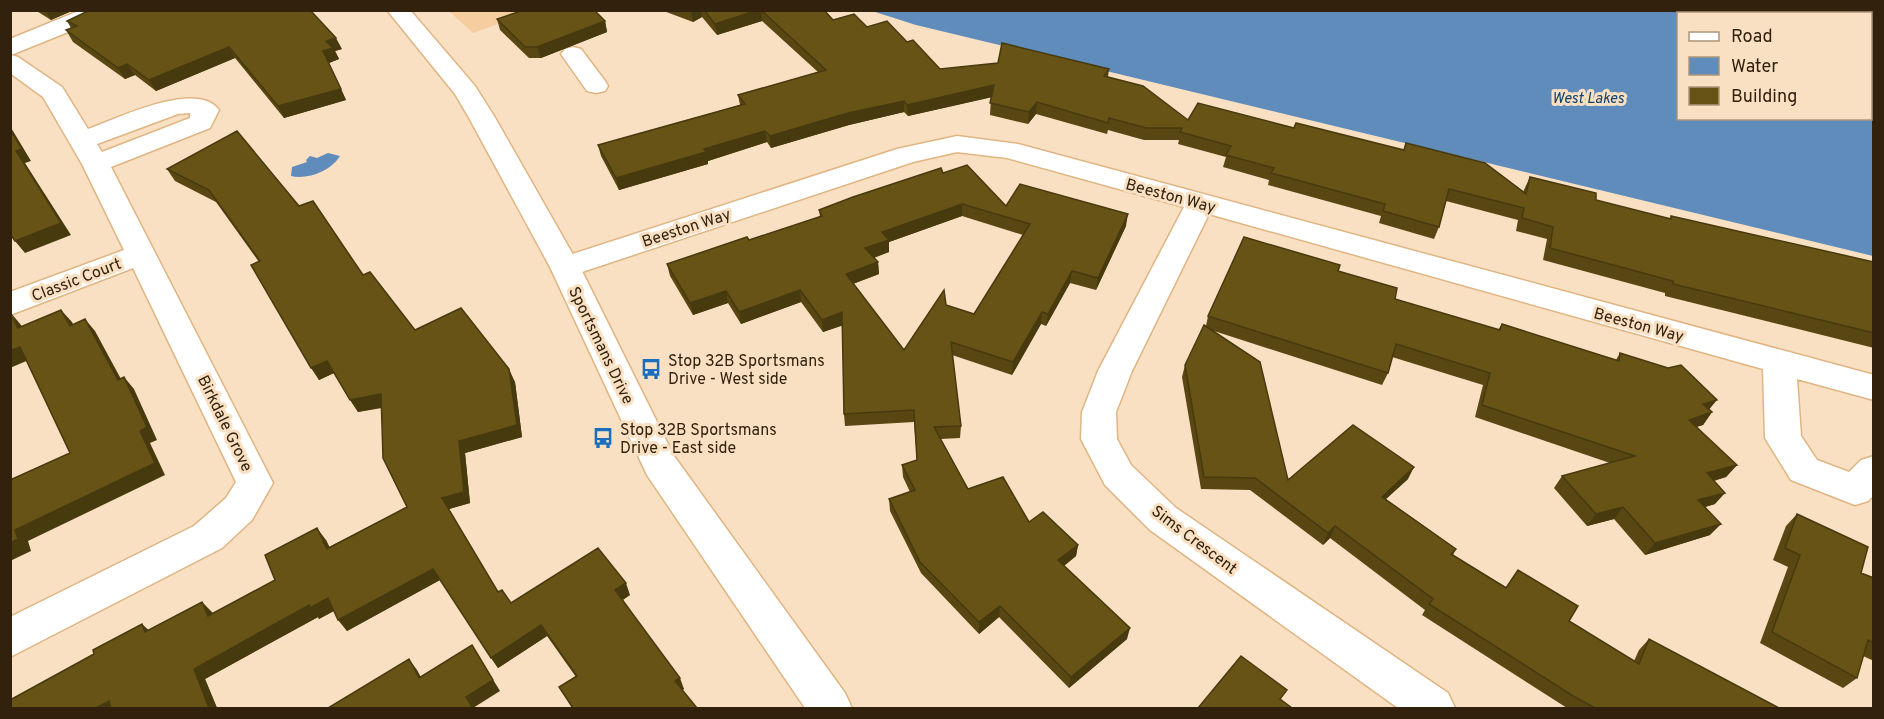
<svg xmlns="http://www.w3.org/2000/svg" width="1884" height="719" viewBox="0 0 1884 719" font-family="Overpass,sans-serif">
  <style>
    .green { fill: #f5cd9f }
    .water { fill: #5f8cbb; fill-rule: evenodd }
    .lines { fill: none; stroke-linecap: round; stroke-linejoin: round }
    .minor-casing { stroke: #dfb583; stroke-width: 3 }
    .tertiary-casing { stroke: #dfb583; stroke-width: 3 }
    .minor { fill: #fff; fill-rule: evenodd }
    .tertiary { fill: #fff; fill-rule: evenodd }
    .wall { fill: #584712; fill-rule: evenodd }
    .shaded-wall { fill: #473a0f }
    .building { fill: #665315; stroke: #473a0f; stroke-width: 1.5; fill-rule: evenodd }
    .labels { text-anchor: middle; stroke-width: 6; stroke-linejoin: round; paint-order: stroke }
    .far-water-label { font-size: 15px; font-style: italic; fill: #0e406e; stroke: #fae0c2 }
    .street-label { font-size: 16px; fill: #31210d; stroke: #fae0c2 }
    .poi-label { font-size: 16px; fill: #31210d; stroke: #fae0c2; text-anchor: start }
  </style>
  <rect width="100%" height="100%" fill="#fae0c2"/>
  <path class="green" d="M449,11H534L473,33Z"/>
  <path class="water" d="M872,11H1873V256L916,25ZM1678,14H1870V118H1678Z
    M328,153L340,156C331,171 307,180 291,176L292,167L307,162L306,160L310,156L317,158Z"/>
  <g class="lines">
    <defs>
      <path id="minor" d="M81,10H113L110,15L11,55L18,57L62,87L88,129C116,119 197,79 219,110L210,128L111,167L273,483L252,520L222,548L10,657V617L194,526L226,498L236,482L133,268L10,315V292L124,250L82,164L43,97L10,73V39ZM190,113V118L102,152L97,144L178,114Z
        M573,47L581,49L605,81L608,86L605,91L596,93L587,91L561,54L565,49Z
        M957,136L1018,144L1874,375V400L1797,379L1801,436L1817,460L1849,472L1861,460L1874,456V495L1868,501L1855,505L1791,480L1765,438L1763,369L1209,214L1132,371L1116,412L1117,439L1131,465L1176,508L1448,693L1455,708H1398L1150,530L1105,485L1081,439L1082,412L1098,371L1184,207L1007,158L957,152L913,162L576,274L565,277L554,274L550,267L554,260L897,149Z"/>
      <path id="tertiary" d="M387,10H410L475,86L494,116L580,267L674,456L845,693L852,708H805L647,475L550,267L468,116L455,94Z"/>
    </defs>
    <use href="#minor" class="minor-casing"/>
    <use href="#tertiary" class="tertiary-casing"/>
    <use href="#minor" class="minor"/>
    <use href="#tertiary" class="tertiary"/>
  </g>
  <path class="wall" d="M35,10H74L51,20Z
    M661,10H824L833,20L867,27L907,42L940,69H1109L1108,77L1188,120L1523,192L1530,177L1596,200L1669,219L1671,216L1874,262V348L1665,296V293L1543,260L1547,239L1516,231L1518,220L1446,201L1439,227L1434,239L1379,223L1381,216L1268,185L1269,180L1223,167L1226,157L1178,144L1179,140H1144L1108,130L1107,134L1036,114L1028,124L990,115L991,97L908,116L904,112L849,125L771,148L767,142L708,161V164L619,190L601,156L598,145L740,105L738,95L818,72L762,21L717,35L702,17L693,22Z
    M497,19L605,21L607,32L541,58H529L500,30Z
    M67,21L342,49L335,51L339,59L329,63L346,100L284,118L235,58L156,91L135,75L125,79L73,42L66,30L71,28Z
    M167,169L299,206L415,330L515,382L522,437L465,453L470,503L449,509L498,592L511,603L630,595L623,600L684,689L682,690L697,708H572L559,687L576,677L547,636L498,668L440,580L347,631L334,611L319,619L318,617L205,679L217,708H10L94,654L149,630L202,602L213,613L275,580L326,540L329,547L407,507L382,408L358,412L334,373L319,380L259,262L216,202L175,181Z
    M943,173L1006,206L1126,226L1096,290L1070,283L1046,326L1041,324L1012,375L952,355L961,426L960,438L941,439L968,489L1029,522L1078,545L1076,556L1064,566L1127,639L1069,688L999,617L979,634L921,573L890,511L889,499L910,492L903,477L902,465L917,460L914,422L845,426L844,414L843,325L823,332L801,302L741,324L728,303L693,315L670,276L667,264L749,240L820,217L819,210ZM962,216L1023,235L974,314L946,305L904,350L853,284L879,274L878,262L874,258L889,252V242Z
    M1338,271L1395,299L1498,330L1502,324L1616,360L1620,353L1712,412L1703,425L1696,427L1737,465L1726,477L1714,481L1715,504L1705,507L1710,535L1645,555L1614,519L1587,526L1554,488L1562,476L1610,463L1475,417L1483,385L1392,357L1388,373L1382,385L1214,331L1288,480L1408,479L1386,499L1456,549L1453,555L1506,587L1569,621L1634,661L1639,650L1649,639L1779,708H1567L1422,615L1425,610L1330,538L1323,545L1250,490L1201,489L1182,377L1185,365L1206,326L1208,316Z
    M1797,514L1861,573L1874,578V661L1863,656L1857,678L1843,688L1760,643L1788,567L1773,560L1786,526Z"/>
  <path class="shaded-wall" d="M45,10H74L51,20Z
    M692,10H701L702,17L693,22L691,11Z
    M758,10H761L762,21L717,35L715,24Z
    M605,21L607,32L541,58L537,47Z
    M336,38L342,49L335,51L339,59L329,63L323,51L326,41Z
    M229,47L235,58L156,91L149,80Z
    M127,64L135,75L125,79L118,68Z
    M994,85L993,97L908,116L907,105Z
    M341,89L346,100L284,118L278,106Z
    M904,101V112L849,125L771,148L770,136L848,113Z
    M1037,102L1036,114L1028,124L1029,112Z
    M10,126L31,161L25,163L71,235L25,253L15,241L16,151Z
    M765,131L767,142L708,161V164L619,190L616,178L704,149Z
    M962,204V216L889,242V252L866,260L865,248L882,232Z
    M1128,214L1126,226L1096,290L1098,278Z
    M878,262L879,274L847,286L846,274Z
    M1072,271L1070,283L1046,326L1048,314Z
    M800,290L801,302L741,324L739,312Z
    M726,291L728,303L693,315L690,303Z
    M61,310L72,322L80,338L70,326Z
    M842,312L844,325L823,332L822,320Z
    M1042,312L1041,324L1012,375L1013,362Z
    M11,313L21,325L29,340L18,328Z
    M85,319L95,331L128,392L118,380Z
    M20,347L31,359L10,368V351Z
    M327,361L334,373L319,380L311,368Z
    M509,369L515,382L522,437L465,453L470,503L449,509L442,498L459,441Z
    M124,377L134,389L157,440L150,443L165,475L28,541L31,551L10,561V543L15,530L140,431Z
    M381,394L388,406L358,412L350,400Z
    M1717,400L1707,412L1703,404Z
    M1712,412L1703,425L1679,432L1689,420Z
    M1737,465L1726,477L1696,485L1707,473Z
    M1414,467L1408,479L1376,508L1382,497Z
    M1725,493L1715,504L1688,512L1698,500Z
    M1623,507L1614,519L1587,526L1596,514Z
    M1721,524L1710,535L1645,555L1655,543Z
    M1335,526L1330,538L1323,545L1328,533Z
    M317,528L326,540L336,560L327,549Z
    M1078,545L1076,556L1056,572L1058,560Z
    M433,569L440,580L347,631L338,620Z
    M626,583L630,595L620,601L615,590Z
    M328,598L337,609L319,619L318,617L205,679L217,708H209L194,669L309,605Z
    M202,602L213,614L208,616Z
    M1000,606L999,617L979,634V622Z
    M142,624L154,635L145,632Z
    M541,625L547,636L498,668L491,658Z
    M1130,628L1127,639L1069,688L1071,677Z
    M472,645L500,691L473,708H474H473L466,697Z
    M409,659L417,670L427,688L419,678Z
    M680,678L684,689L679,692L675,681Z
    M109,701L118,708H96Z"/>
  <path class="building" d="M90,10H310L336,38L326,41L333,48L323,51L341,89L278,106L229,47L149,80L127,64L118,68L66,30L77,26L67,21Z
    M524,10H594L605,21L537,47H525L497,19Z
    M704,10H758L715,24Z
    M761,10H824L833,20L854,14L867,27L887,21L907,42L913,40L940,69L998,63L1002,43L1109,69L1104,76L1143,86L1188,120L1198,103L1294,128L1296,123L1404,150L1406,143L1485,163L1526,194L1530,177L1596,193V200L1671,219V216L1874,262V333L1673,284V281L1550,248L1553,227L1522,218L1524,208L1449,189L1439,227L1383,211L1385,204L1271,173L1274,168L1226,155L1231,146L1180,132L1182,128H1146L1109,118L1108,123L1037,102L1029,112L990,103L994,85L907,105L904,101L848,113L770,136L765,131L704,149L706,152L616,178L598,145L745,104L738,95L826,70Z
    M10,129L22,149L16,151L61,223L15,241L10,234Z
    M237,131L299,206L313,201L363,275L370,272L415,330L461,308L509,369L517,425L459,441L464,492L442,498L498,592L502,590L511,603L598,548L626,583L615,590L680,678L675,681L697,708H573L559,687L577,676L541,625L491,658L433,569L338,620L328,598L310,608L309,605L194,669L209,708H111L109,701L96,708H10V700L94,654L93,650L142,624L145,632L202,602L208,616L275,580L265,555L317,528L327,549L407,507L383,458L381,394L350,400L327,361L311,368L251,265L260,261L209,190L167,169Z
    M967,165L1006,206L1020,184L1128,214L1098,278L1072,271L1048,314L1042,312L1013,362L951,342L961,426L934,427L968,489L1003,477L1029,522L1043,512L1078,545L1058,560L1130,628L1071,677L1000,606L979,622L920,562L889,499L915,490L902,465L917,460L914,410L844,414L842,312L822,320L800,290L739,312L726,291L690,303L667,264L747,237L749,240L822,216L819,210L853,197L941,168L943,173ZM962,204L1030,224L974,314L946,305L944,290L904,350L846,274L878,262L865,248L889,240L882,232Z
    M1244,237L1340,265L1338,271L1397,288L1395,299L1500,330L1502,324L1619,361L1620,353L1668,368L1681,365L1717,400L1703,404L1712,412L1689,420L1737,465L1707,473L1725,493L1698,500L1721,524L1655,543L1623,507L1596,514L1562,476L1635,456L1482,405L1490,373L1396,344L1388,373L1208,316Z
    M61,310L70,326L85,319L118,380L124,377L147,427L140,431L155,463L15,530L18,539L10,543V480L70,453L20,347L10,351V313L18,328Z
    M1204,325L1260,362L1288,480L1353,425L1414,467L1382,497L1456,549L1451,554L1506,588L1518,570L1578,606L1569,621L1639,664L1649,639L1779,708H1595L1573,696L1429,604L1433,599L1335,526L1328,533L1255,478L1204,477L1185,365Z
    M1797,514L1868,547L1861,573L1874,578V643L1868,640L1857,678L1772,632L1800,555L1785,548Z
    M472,645L493,680L466,697L473,708H328L409,659L419,678Z
    M1241,656L1287,690L1280,699L1292,708H1198Z"/>
  <defs>
    <symbol id="bus-bare" viewBox="-9 -9 18 18"><path d="M-5-6H5V4H4V6H2V4H-2V6H-4V4H-5ZM-3.5-4V0h7V-4ZM-3.5 1.2v1.5H-2V1.2ZM2 1.2v1.5H3.5V1.2Z" fill="#196fbd" stroke="#fae0c2" stroke-width="2.5" paint-order="stroke"/></symbol>
  </defs>
  <g fill-rule="evenodd">
    <use href="#bus-bare" x="636" y="354" width="30" height="30"/>
    <use href="#bus-bare" x="588" y="423" width="30" height="30"/>
  </g>
  <g class="labels">
    <g class="far-water-label">
      <text x="1588" y="103">West Lakes</text>
    </g>
    <g class="street-label">
      <text transform="translate(1171 195) rotate(15)" y="6">Beeston Way</text>
      <text transform="translate(686 227) rotate(-18)" y="6">Beeston Way</text>
      <text transform="translate(76 279) rotate(-21)" y="6">Classic Court</text>
      <text transform="translate(1639 324) rotate(15)" y="6">Beeston Way</text>
      <text transform="translate(602 345) rotate(64)" y="6">Sportsmans Drive</text>
      <text transform="translate(226 423) rotate(64)" y="6">Birkdale Grove</text>
      <text transform="translate(1195 539) rotate(37)" y="6">Sims Crescent</text>
    </g>
    <g class="poi-label">
      <text x="668" y="366">Stop 32B Sportsmans<tspan x="668" dy="18">Drive - West side</tspan></text>
      <text x="620" y="435">Stop 32B Sportsmans<tspan x="620" dy="18">Drive - East side</tspan></text>
    </g>
  </g>
  <rect width="1884" height="719" fill="none" stroke="#31210d" stroke-width="24"/>
  <rect x="1677" y="12" width="195" height="108" fill="#fae0c2" stroke="#aa947a" stroke-width="1.5"/>
  <rect x="1689" y="32" width="30" height="9" fill="#ffffff" stroke="#aa947a" stroke-width="1.5"/>
  <text x="1731" y="42" font-size="18" fill="#31210d">Road</text>
  <rect x="1689" y="57" width="30" height="18" fill="#5f8cbb" stroke="#aa947a" stroke-width="1.5"/>
  <text x="1731" y="72" font-size="18" fill="#31210d">Water</text>
  <rect x="1689" y="87" width="30" height="18" fill="#665315" stroke="#aa947a" stroke-width="1.5"/>
  <text x="1731" y="102" font-size="18" fill="#31210d">Building</text>
</svg>
